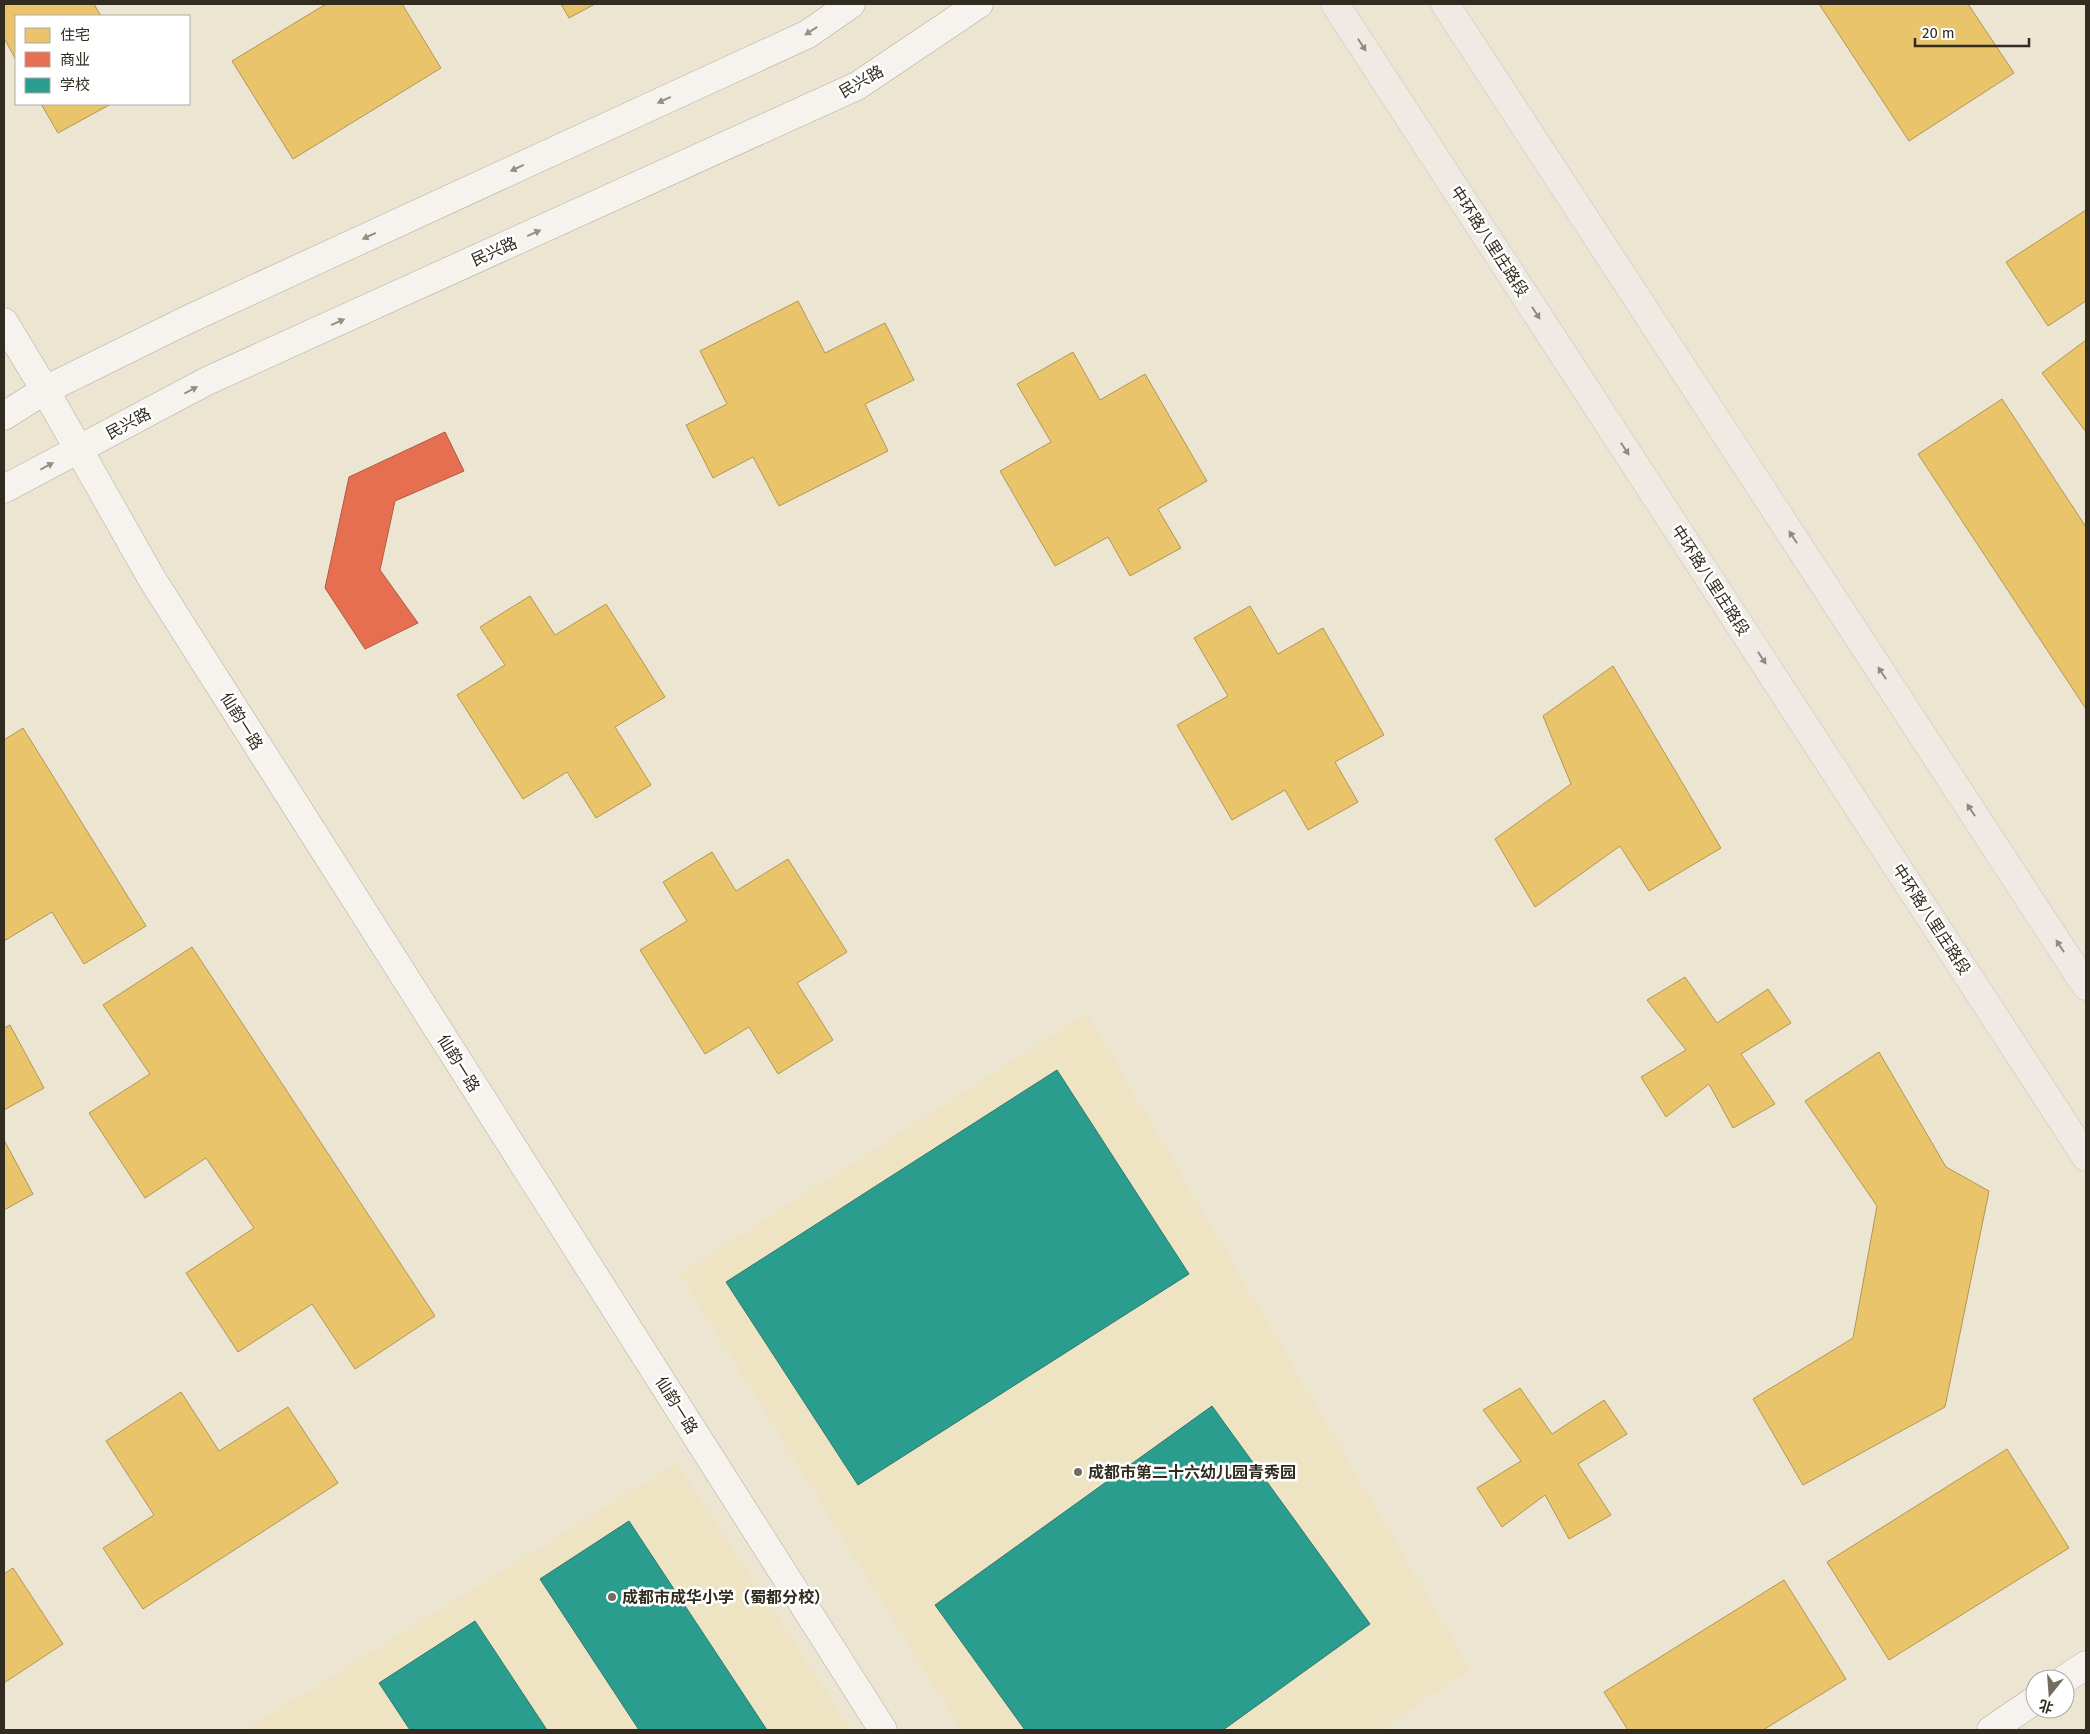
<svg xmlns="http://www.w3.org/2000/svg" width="2090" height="1734" viewBox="0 0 2090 1734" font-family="'Fira Sans','Noto Sans SC',sans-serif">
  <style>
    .built { fill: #eee3c3 }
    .homes { fill: #e9c46a; stroke: #b29654 }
    .shops { fill: #e76f51; stroke: #b05b42 }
    .schools { fill: #2a9d8f; stroke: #2c7b6d }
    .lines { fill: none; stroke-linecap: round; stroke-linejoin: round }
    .secondary-casing { stroke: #b2ac9e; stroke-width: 29 }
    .primary-casing { stroke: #c7c3ba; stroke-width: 29 }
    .secondary { stroke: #f6f3ee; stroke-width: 28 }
    .primary { stroke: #efeae4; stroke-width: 28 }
    .oneway { fill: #949086 }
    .oneway2 { fill: #908b82 }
    .poi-dot { fill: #726d5e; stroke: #fff; stroke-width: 2 }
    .labels { text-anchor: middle; stroke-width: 5; stroke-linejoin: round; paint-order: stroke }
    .street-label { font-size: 16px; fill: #312c1f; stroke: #fff }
    .poi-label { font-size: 16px; font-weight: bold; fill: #312c1f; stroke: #fff; text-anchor: start }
  </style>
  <rect width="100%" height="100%" fill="#ece5d2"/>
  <path class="built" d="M1087,1013L1470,1669L1381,1730H961L680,1274Z
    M677,1463L851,1730H245Z"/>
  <path class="homes" d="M4,4H94L101,16H16V60L4,38Z
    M326,4H402L441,68L293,159L232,61Z
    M561,4H595L569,18Z
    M1819,4H1968L2014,73L1909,141Z
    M41,104H111L58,133Z
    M2086,210V301L2048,326L2006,262Z
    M798,301L825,353L885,323L914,380L865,404L888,451L779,506L753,457L713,478L686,425L727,404L700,351Z
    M2086,340V432L2042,373Z
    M1073,352L1100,400L1145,374L1207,481L1158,509L1181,548L1130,576L1108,537L1055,566L1000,471L1051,442L1017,384Z
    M2002,399L2086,527V709L1918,454Z
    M530,596L555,635L606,604L665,697L615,727L651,785L596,818L567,772L523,799L457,695L505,665L480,627Z
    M1250,606L1278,654L1323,628L1384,735L1335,762L1358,802L1308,830L1285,790L1232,820L1177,725L1228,696L1194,638Z
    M1613,666L1721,848L1649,891L1620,846L1535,907L1495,839L1571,784L1543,716Z
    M23,728L146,926L84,964L52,912L4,941V740Z
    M712,852L736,891L788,859L847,952L797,983L833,1040L778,1074L749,1027L705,1054L640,950L687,921L663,882Z
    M192,947L435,1316L355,1369L312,1304L238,1352L186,1273L254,1228L206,1158L145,1198L89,1113L150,1074L103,1005Z
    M1685,977L1717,1023L1768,989L1791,1023L1741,1054L1775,1104L1733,1128L1709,1084L1666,1117L1641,1077L1686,1050L1647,1000Z
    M10,1025L44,1088L4,1110V1028Z
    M1879,1052L1946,1167L1989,1191L1945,1407L1803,1485L1753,1399L1853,1338L1877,1206L1805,1101Z
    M4,1140L33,1194L4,1210Z
    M1520,1388L1552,1434L1604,1400L1627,1434L1578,1464L1611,1515L1569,1539L1545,1495L1502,1527L1477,1488L1521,1461L1483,1410Z
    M181,1392L219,1451L288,1407L338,1483L143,1609L103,1548L154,1515L106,1441Z
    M2007,1449L2069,1548L1889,1660L1827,1562Z
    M13,1568L63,1644L4,1683V1574Z
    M1784,1580L1846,1679L1763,1730H1628L1604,1692Z"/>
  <path class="shops" d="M445,432L464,471L395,501L380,570L418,623L365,649L325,588L349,477Z"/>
  <path class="schools" d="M1057,1070L1189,1274L858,1485L726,1282Z
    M1212,1406L1370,1624L1223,1730H1025L935,1605Z
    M629,1521L767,1730H639L540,1579Z
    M475,1621L547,1730H410L379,1683Z"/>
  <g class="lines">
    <defs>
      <path id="secondary" d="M4,322L45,390L152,579L883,1730
        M4,416L45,390L189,319L808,34L851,4
        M4,489L207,381L857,86L979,4
        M2065,1679L2086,1665
        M1991,1730L2035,1700"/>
      <path id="primary" d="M1335,4L2086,1157
        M1445,4L2086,986"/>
    </defs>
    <use href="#secondary" class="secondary-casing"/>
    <use href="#primary" class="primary-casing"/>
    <use href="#secondary" class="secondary"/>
    <use href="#primary" class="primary"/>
  </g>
  <defs><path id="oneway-solid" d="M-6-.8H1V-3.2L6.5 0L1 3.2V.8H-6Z" transform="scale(1.25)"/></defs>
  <g class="oneway">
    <use href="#oneway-solid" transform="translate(811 31) rotate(147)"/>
    <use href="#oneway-solid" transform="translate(664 100) rotate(155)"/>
    <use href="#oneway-solid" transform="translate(517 168) rotate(155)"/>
    <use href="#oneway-solid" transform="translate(534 233) rotate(-24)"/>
    <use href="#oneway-solid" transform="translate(369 236) rotate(155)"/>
    <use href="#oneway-solid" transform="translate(338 322) rotate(-24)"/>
    <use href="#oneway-solid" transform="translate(191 390) rotate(-28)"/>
    <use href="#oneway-solid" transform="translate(47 466) rotate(-28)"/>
  </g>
  <g class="oneway2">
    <use href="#oneway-solid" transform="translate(1362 45) rotate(57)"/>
    <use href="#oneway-solid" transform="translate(1536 313) rotate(57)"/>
    <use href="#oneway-solid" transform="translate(1625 449) rotate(57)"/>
    <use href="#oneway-solid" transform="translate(1793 537) rotate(-123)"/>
    <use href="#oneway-solid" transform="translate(1762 658) rotate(57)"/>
    <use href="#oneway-solid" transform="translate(1882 673) rotate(-123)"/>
    <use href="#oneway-solid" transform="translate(1971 810) rotate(-123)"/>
    <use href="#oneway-solid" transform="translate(2060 946) rotate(-123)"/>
  </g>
  <g class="poi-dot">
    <circle cx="1078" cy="1472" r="5"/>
    <circle cx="612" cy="1597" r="5"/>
  </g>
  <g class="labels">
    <g class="street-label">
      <text transform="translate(861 81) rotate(-30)" y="6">民兴路</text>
      <text transform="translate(1490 241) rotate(57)" y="6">中环路八里庄路段</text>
      <text transform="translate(494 251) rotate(-24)" y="6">民兴路</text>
      <text transform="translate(128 423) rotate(-28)" y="6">民兴路</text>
      <text transform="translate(1711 580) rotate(57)" y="6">中环路八里庄路段</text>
      <text transform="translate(242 721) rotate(58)" y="6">仙韵一路</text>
      <text transform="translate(1932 919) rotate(57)" y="6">中环路八里庄路段</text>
      <text transform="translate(459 1063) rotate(58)" y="6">仙韵一路</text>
      <text transform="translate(677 1405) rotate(58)" y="6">仙韵一路</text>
    </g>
    <g class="poi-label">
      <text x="1088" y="1478">成都市第二十六幼儿园青秀园</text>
      <text x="622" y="1603">成都市成华小学（蜀都分校）</text>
    </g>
  </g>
  <rect width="2090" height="1734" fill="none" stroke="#312c1f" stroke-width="10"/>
  <rect x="15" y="15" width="175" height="90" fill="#ffffff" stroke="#adaba5"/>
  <rect x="25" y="28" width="25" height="15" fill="#e9c46a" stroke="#adaba5"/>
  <text x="60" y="40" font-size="15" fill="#312c1f">住宅</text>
  <rect x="25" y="52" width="25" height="15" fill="#e76f51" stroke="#adaba5"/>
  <text x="60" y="65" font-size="15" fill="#312c1f">商业</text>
  <rect x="25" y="78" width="25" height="15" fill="#2a9d8f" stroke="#adaba5"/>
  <text x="60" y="90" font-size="15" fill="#312c1f">学校</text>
  <g transform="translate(2050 1694) rotate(197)"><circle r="24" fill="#ffffff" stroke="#adaba5"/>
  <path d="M0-4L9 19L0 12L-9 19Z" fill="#726d5e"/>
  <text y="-8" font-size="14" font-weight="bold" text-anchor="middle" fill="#312c1f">北</text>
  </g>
  <path d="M1915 38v8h114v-8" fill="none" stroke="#312c1f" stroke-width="2.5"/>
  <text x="1922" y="38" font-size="15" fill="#312c1f" stroke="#ffffff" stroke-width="4" paint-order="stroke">20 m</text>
</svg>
